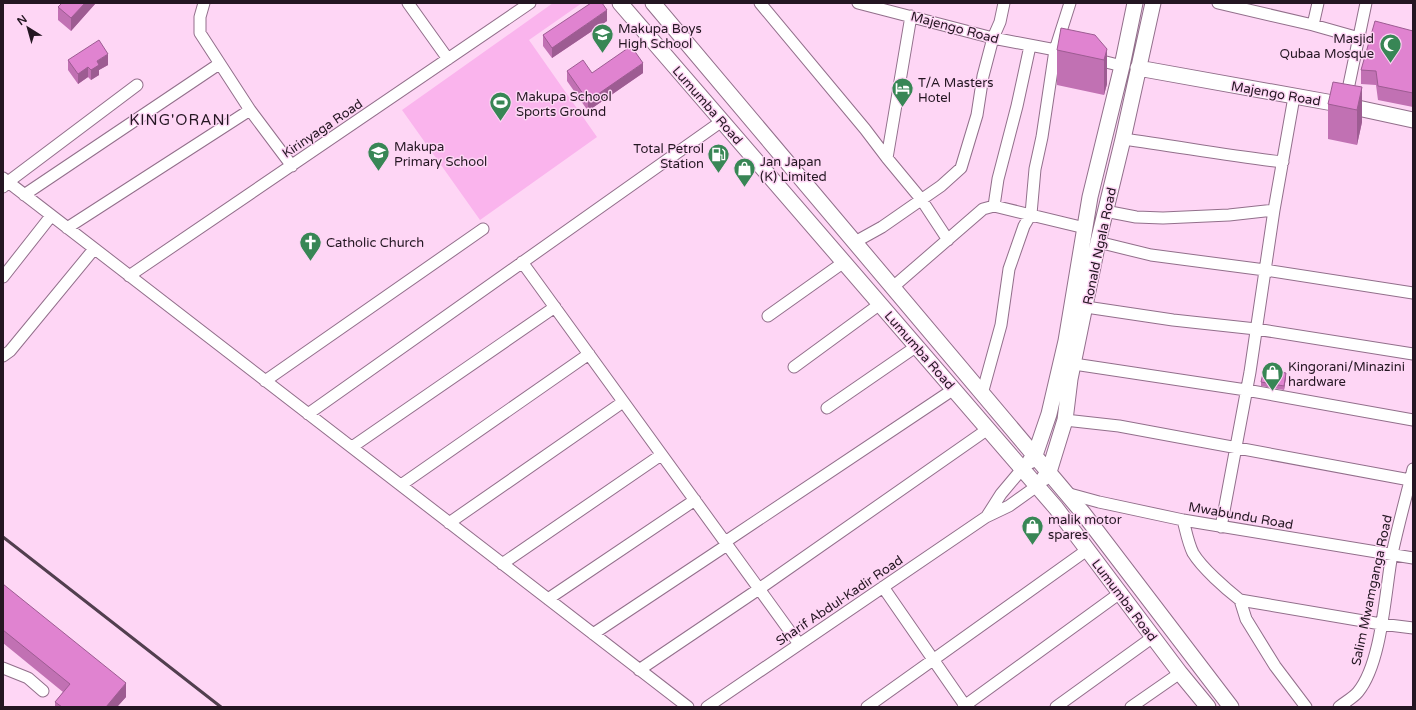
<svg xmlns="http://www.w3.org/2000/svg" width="1416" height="710" viewBox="0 0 1416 710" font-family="'Varela Round',sans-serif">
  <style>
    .green { fill: #fab4ed }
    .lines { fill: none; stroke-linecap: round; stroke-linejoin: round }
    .street-casing { stroke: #926f8b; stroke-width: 13 }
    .secondary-casing { stroke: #926f8b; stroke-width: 17 }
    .street { stroke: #fff; stroke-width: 11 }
    .secondary { stroke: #fff; stroke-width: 15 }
    .rail { stroke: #523f4f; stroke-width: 3 }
    .wall { fill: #c171b3 }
    .shaded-wall { fill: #9d5c92 }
    .building { fill: #e083d0; stroke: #9d5c92 }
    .labels { text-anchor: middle; stroke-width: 3; stroke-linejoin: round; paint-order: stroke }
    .street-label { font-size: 13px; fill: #241622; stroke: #fed6f5 }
    .poi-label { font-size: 13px; fill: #241622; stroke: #fed6f5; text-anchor: start }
    .quarter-label { font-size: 15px; letter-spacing: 1px; fill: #241622; stroke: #fed6f5 }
  </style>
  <rect width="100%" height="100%" fill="#fed6f5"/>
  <path class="green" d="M553,3H582L529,40L597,137L480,220L402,110Z"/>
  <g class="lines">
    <defs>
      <path id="street" d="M204,3L200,17V33L250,110L292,166
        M408,3L448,59
        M760,3L865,129L887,158L921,199L948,240
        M858,3L993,38L1061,51
        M1218,3L1313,25L1359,38
        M1313,25L1318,3
        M1094,59L1122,66
        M1346,99L1366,3
        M1123,139C1176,146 1229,156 1283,162
        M887,158L911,16
        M3,178L688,707
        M3,187L8,182L137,85
        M24,195L219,64
        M994,206L998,179L1017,106L1030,46
        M1105,211L1136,217L1163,218L1229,215L1274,210
        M67,228L250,110
        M855,242L882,227L941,186L961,168L977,115L983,76L993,38L1000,22L1004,3
        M1098,242L1151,255L1265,270L1413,293
        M522,262L799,644
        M129,276L530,3
        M3,277L51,216
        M893,287L983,209L994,206L1085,228
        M1086,307L1173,320L1256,329L1413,354
        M768,316L844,262
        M3,356L10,351L94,249
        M1074,364L1246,390L1413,420
        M794,367L880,304
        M265,381L483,229
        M982,394L1001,325L1009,269L1024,226L1031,214L1035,169L1042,137L1055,50L1070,3
        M827,408L917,346
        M308,414L722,121
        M1065,420L1119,426L1410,480
        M352,447L555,307
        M401,485L589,354
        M1066,493L1099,502L1183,520L1413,558
        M987,516L1001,494L1022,469
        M1183,520C1186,531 1188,543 1193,553C1202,568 1226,589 1240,600L1381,624L1413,628
        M449,523L623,402
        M1221,527L1250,372L1274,210L1294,97
        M725,542L954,389
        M502,564L661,455
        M883,587L966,707
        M548,599L695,500
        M1240,600L1246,619L1275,666L1306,707
        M593,634L727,545
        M3,668L28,678L43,691
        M639,670L759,589L988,429
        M707,707L986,517L1009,506L1037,486
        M867,707L1087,550
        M963,707L1120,593
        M1056,707L1153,637
        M1131,707L1180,673
        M1339,707C1345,702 1353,698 1358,692C1382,663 1385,592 1392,554C1398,526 1406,497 1413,469"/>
      <path id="secondary" d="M620,3L1056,508L1180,673L1208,707
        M653,3L1083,513L1231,707
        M1138,68L1344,105L1413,120
        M1030,461L1035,455L1049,414L1066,341L1090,197L1122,66L1135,3
        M1044,478L1049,472L1065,420L1070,379L1098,242L1123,139L1153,3"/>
    </defs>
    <use href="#street" class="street-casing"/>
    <use href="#secondary" class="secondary-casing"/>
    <use href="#street" class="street"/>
    <use href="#secondary" class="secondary"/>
    <path class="rail" d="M3,537L221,707"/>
  </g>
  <path class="wall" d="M95,3V4L71,31L58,20V7Z
    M607,21L552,58L543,46V35Z
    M1413,31V107L1378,100L1376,85L1361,84V70Z
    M1107,49V84L1104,95L1057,85V50Z
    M68,60L108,65L99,70V75L91,80L88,77L78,84L68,70Z
    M567,71L592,73H643L588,111L567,81Z
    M1362,87V122L1357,145L1328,139V104Z
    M1286,377L1284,390L1261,386V382Z
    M3,584L126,697L117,707H55V702L63,692L3,643Z"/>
  <path class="shaded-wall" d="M85,3H95V4L71,31V18Z
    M607,10V21L552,58V48Z
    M1107,49V84L1104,95V60Z
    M108,54V65L99,70V75L91,80V70L97,61Z
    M643,63V73L588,111V101Z
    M88,67V77L78,84V74Z
    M1362,87V122L1357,145V110Z
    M1286,373V377L1284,390V386Z
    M126,683V697L117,707H106Z"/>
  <path class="building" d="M62,3H85L71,18L58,7Z
    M591,3H602L607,10L552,48L543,35Z
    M1375,21L1413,31V93L1378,86L1376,71L1361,70Z
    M1061,28L1095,35L1107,49L1104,60L1057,50Z
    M99,40L108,54L97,61L99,65L91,70L88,67L78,74L68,60Z
    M631,46L643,63L588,101L567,71L583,60L592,73Z
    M1333,82L1362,87L1357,110L1328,104Z
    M1264,369L1286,373L1284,386L1261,382Z
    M3,584L126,683L106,707H62L55,702L70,684L3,630Z"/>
  <defs>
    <symbol id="school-pin" viewBox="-11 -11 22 30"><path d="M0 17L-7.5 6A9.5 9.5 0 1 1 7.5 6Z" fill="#388655" stroke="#fed6f5"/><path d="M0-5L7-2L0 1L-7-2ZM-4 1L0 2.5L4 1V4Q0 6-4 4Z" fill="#fff"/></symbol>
    <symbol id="mosque-pin" viewBox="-11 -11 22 30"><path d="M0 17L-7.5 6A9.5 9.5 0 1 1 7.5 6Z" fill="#388655" stroke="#fed6f5"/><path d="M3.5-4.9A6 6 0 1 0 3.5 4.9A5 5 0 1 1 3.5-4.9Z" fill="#fff"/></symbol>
    <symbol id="hotel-pin" viewBox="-11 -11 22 30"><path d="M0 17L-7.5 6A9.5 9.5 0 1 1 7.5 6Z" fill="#388655" stroke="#fed6f5"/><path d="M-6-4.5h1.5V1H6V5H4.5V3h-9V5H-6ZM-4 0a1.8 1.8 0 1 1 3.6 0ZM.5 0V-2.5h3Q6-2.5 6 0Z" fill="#fff"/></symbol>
    <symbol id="stadium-pin" viewBox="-11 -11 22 30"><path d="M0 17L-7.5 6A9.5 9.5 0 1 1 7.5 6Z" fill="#388655" stroke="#fed6f5"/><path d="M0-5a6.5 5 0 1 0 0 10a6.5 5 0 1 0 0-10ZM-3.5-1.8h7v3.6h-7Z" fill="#fff"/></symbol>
    <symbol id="fuel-pin" viewBox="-11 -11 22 30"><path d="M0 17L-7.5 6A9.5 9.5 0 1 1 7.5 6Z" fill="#388655" stroke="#fed6f5"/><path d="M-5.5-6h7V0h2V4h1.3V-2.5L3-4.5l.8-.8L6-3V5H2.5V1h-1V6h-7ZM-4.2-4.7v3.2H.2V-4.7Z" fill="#fff"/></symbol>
    <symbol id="shop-pin" viewBox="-11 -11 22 30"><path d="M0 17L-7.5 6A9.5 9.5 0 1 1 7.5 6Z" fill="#388655" stroke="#fed6f5"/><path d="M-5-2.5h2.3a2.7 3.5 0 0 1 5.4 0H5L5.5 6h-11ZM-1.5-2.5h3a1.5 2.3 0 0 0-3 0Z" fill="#fff"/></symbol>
    <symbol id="church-pin" viewBox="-11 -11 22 30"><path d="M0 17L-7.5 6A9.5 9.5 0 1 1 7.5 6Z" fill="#388655" stroke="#fed6f5"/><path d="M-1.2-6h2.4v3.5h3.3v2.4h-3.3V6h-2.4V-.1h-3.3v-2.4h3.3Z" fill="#fff"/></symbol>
  </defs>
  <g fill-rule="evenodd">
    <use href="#school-pin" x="590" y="22" width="25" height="34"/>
    <use href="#mosque-pin" x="1378" y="32" width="25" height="34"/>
    <use href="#hotel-pin" x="890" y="76" width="25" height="34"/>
    <use href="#stadium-pin" x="488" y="90" width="25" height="34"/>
    <use href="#school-pin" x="366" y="140" width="25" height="34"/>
    <use href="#fuel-pin" x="706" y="142" width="25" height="34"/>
    <use href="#shop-pin" x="732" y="156" width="25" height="34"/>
    <use href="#church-pin" x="298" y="230" width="25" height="34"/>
    <use href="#shop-pin" x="1260" y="360" width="25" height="34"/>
    <use href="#shop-pin" x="1020" y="514" width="25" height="34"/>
  </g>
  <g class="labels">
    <g class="street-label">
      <text transform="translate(955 27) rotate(15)" y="5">Majengo Road</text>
      <text transform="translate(1276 93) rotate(10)" y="5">Majengo Road</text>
      <text transform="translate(708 105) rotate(49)" y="5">Lumumba Road</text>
      <text transform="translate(322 128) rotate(-34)" y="5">Kirinyaga Road</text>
      <text transform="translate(1099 246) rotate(-78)" y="5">Ronald Ngala Road</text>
      <text transform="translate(920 350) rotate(49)" y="5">Lumumba Road</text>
      <text transform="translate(1241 515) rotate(10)" y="5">Mwabundu Road</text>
      <text transform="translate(1371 590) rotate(-78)" y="5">Salim Mwamganga Road</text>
      <text transform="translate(839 600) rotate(-34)" y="5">Sharif Abdul-Kadir Road</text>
      <text transform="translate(1125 600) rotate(53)" y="5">Lumumba Road</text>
    </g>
    <g class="poi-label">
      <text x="618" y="33">Makupa Boys<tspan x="618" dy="15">High School</tspan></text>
      <text x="1374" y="43" text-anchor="end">Masjid<tspan x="1374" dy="15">Qubaa Mosque</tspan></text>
      <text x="918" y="87">T/A Masters<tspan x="918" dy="15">Hotel</tspan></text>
      <text x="516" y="101">Makupa School<tspan x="516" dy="15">Sports Ground</tspan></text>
      <text x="394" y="151">Makupa<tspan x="394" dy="15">Primary School</tspan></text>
      <text x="704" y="153" text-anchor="end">Total Petrol<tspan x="704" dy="15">Station</tspan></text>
      <text x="760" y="166">Jan Japan<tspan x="760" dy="15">(K) Limited</tspan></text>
      <text x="326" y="247">Catholic Church</text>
      <text x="1288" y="371">Kingorani/Minazini<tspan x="1288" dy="15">hardware</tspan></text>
      <text x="1048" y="524">malik motor<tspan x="1048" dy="15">spares</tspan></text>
    </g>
    <g class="quarter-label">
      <text x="180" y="125">KING'ORANI</text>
    </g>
  </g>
  <rect width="1416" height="710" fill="none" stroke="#241622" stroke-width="8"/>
  <g transform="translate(28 28) rotate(323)" stroke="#fed6f5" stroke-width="3" paint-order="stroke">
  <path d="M0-3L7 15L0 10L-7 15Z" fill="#241622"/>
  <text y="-6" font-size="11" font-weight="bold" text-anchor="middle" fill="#241622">N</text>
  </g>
</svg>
